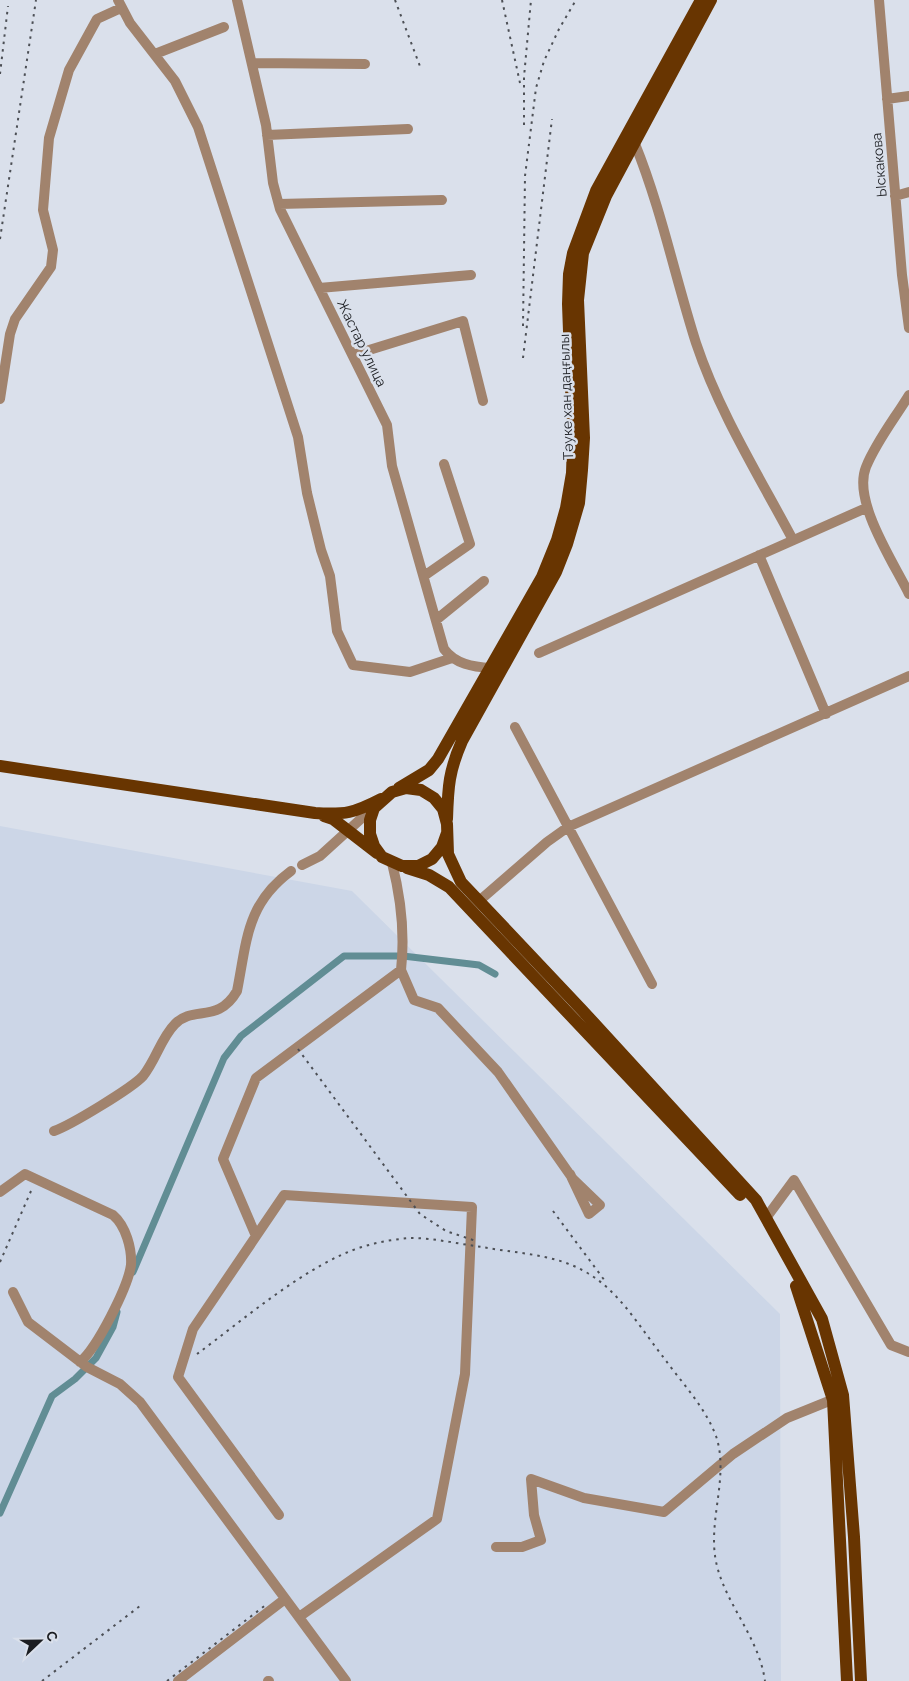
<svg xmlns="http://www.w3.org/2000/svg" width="909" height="1681" viewBox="0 0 909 1681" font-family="Raleway,sans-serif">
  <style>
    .built { fill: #ccd6e7 }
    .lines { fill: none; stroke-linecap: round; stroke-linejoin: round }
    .canal { stroke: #618d94; stroke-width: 7 }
    .minor { stroke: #a1836d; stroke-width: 10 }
    .major { stroke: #683501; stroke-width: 12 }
    .rail { stroke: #4c4f55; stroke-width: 2; stroke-dasharray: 2.5 5; stroke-linecap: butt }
    .labels { text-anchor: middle; stroke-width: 5; stroke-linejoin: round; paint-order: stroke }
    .street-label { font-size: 14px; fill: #1b1d21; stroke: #dae0eb }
  </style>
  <rect width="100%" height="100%" fill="#dae0eb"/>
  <path class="built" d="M0,826L352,891L780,1314L781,1681H0Z"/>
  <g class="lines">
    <path class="canal" d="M133,1272L224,1058L241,1036L344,956H403L479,965L495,974
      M0,1513L52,1396L75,1379L96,1358L113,1327L117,1312"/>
    <path class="minor" d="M118,0L130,23L175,81L198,127L298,437L307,493L321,550L330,576L337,631L353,665L410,672L452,658
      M237,0L266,125L273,183L280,209L387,425L392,466L444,649C455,664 473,667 491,668
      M879,0L902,275L909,328
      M155,54L224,27
      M252,63L365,64
      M887,99L909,96
      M267,135L408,129
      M635,144C661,208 675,277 696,343C719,412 759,476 793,540
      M895,196L909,192
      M279,204L442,200
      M319,288L471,275
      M353,355L463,321L483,401
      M909,395C895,418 876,442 866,467C852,501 894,563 909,594
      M0,399L10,334L15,319L51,267L53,250L43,210L49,138L69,70L97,19L121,8
      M759,555L826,714
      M424,576L470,544L444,464
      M436,620L484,581
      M539,653L866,508
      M515,727L652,984
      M302,865L320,856L375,806
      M479,901L547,842L568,827L909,676
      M401,970L414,1000L438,1008L498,1072L573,1179L600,1205L589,1214L570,1174
      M54,1131C71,1125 132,1088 143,1076C156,1060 161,1038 175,1024C193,1005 218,1024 237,991C247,941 246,904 291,871
      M0,1192L25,1174L113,1215C126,1226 132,1249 131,1265C128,1287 97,1348 80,1362
      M766,1218L794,1180L891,1345L909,1352
      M256,1236L223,1159L256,1078L401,970C405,934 401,898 392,863
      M13,1292L28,1322L87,1367L120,1384L140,1402L346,1681
      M279,1515L178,1377L193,1329L284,1195L472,1207L465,1374L437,1519L299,1617
      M496,1547H522L541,1540L534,1515L531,1479L584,1498L664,1512L733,1454L787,1418L839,1397
      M178,1681L285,1599
      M268,1681H269"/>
    <path class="major" d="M0,766L315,813C345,815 354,813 381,799
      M399,788L429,770L438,759L542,577L557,540L566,508L572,473L573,442L568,304L569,274L573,253L596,191L701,0
      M324,816L333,819L377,853
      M447,819C448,786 449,771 462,741L556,572L567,544L579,503L582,470L584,438L578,300L583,253L606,196L711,0
      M447,833L442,847L432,859L418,866H402L382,857L374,846L370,834V820L374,808L392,792L406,788L421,790L434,798L443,809L447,824L448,854L461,882L582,1010L756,1200L822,1319L843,1395L854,1537L861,1681
      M407,868L429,875L449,887L740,1195
      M796,1286L833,1400L847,1681"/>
    <path class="rail" d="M395,0L421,69
      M502,0L520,83
      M0,74L8,6
      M524,125V77L531,0
      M0,239L36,0
      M523,326L525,176L536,88L544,61L559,29L576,0
      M523,358L552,119
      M298,1049L420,1214L446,1231L476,1241
      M553,1211L605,1281
      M0,1262L31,1191
      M197,1354C243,1320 309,1263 362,1247C378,1242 395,1239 411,1238C434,1238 459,1244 482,1247C514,1253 553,1254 582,1270C618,1288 640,1328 664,1358C682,1383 705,1407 716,1436C730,1478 706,1523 717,1566C727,1606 759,1638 765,1681
      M42,1681L140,1606
      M167,1681L267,1604"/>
  </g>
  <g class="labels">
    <g class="street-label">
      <text transform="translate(879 165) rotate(-95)" y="5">Ыскакова</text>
      <text transform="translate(362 343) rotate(64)" y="5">Жастар улица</text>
      <text transform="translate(566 397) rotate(-92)" y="5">Тәуке хан даңғылы</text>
    </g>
  </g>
  <g transform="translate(40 1641) rotate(68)" stroke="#dae0eb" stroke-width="4" paint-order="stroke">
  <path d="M0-4L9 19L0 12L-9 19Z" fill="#1b1d21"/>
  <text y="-8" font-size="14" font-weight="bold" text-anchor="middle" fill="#1b1d21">С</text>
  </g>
</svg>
